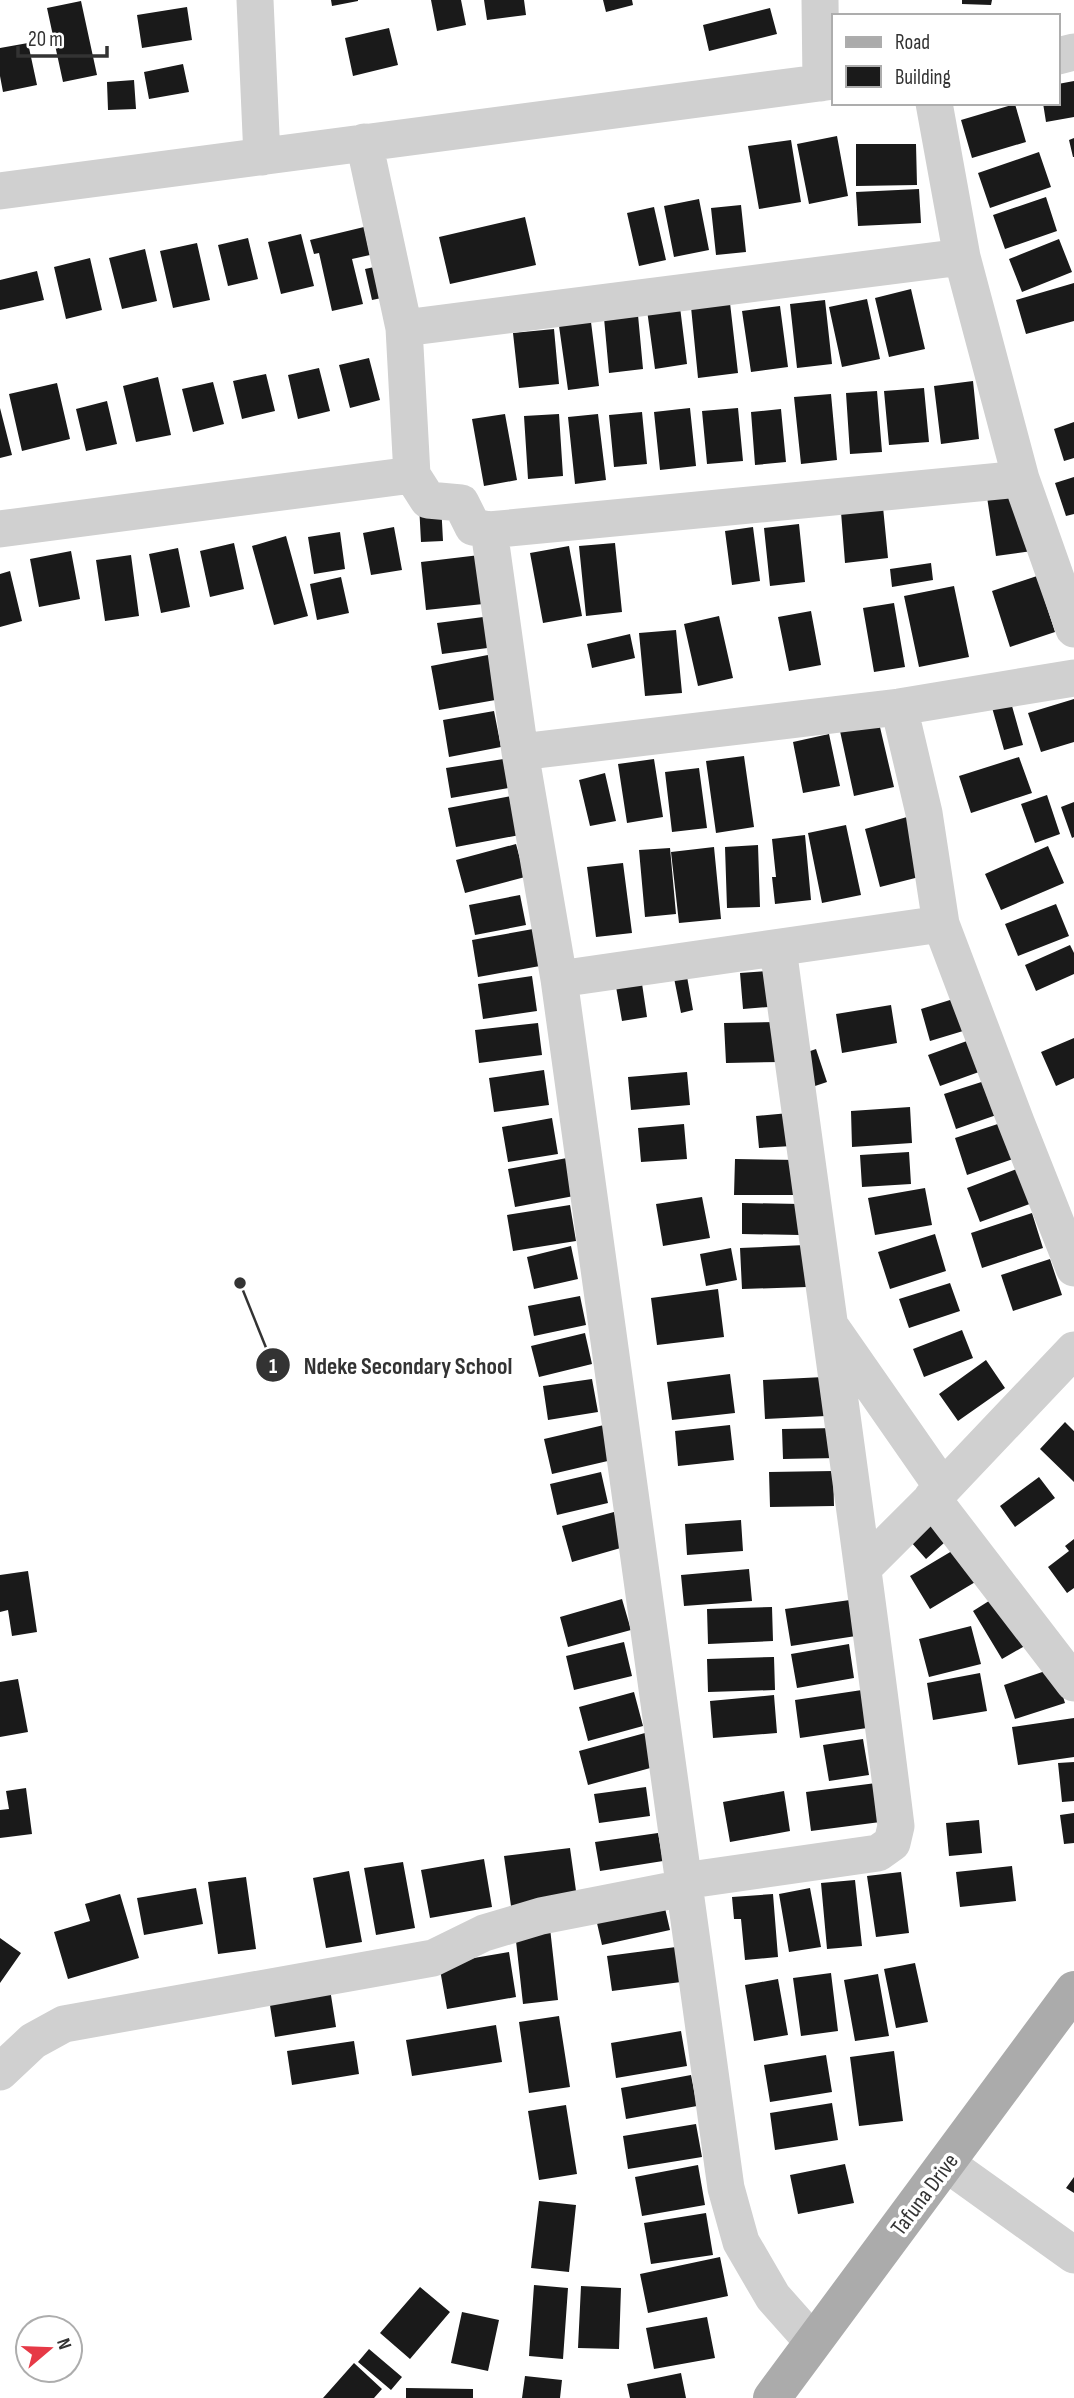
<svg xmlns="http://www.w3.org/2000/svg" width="1074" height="2398" viewBox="0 0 1074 2398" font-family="'Sofia Sans Condensed',sans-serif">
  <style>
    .building { fill: #1a1a1a }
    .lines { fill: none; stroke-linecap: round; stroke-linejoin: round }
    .minor { stroke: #d0d0d0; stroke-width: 37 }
    .major { stroke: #ababab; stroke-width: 38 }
    .labels { text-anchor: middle; stroke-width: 7; stroke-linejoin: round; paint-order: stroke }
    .street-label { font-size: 23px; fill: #333; stroke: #fff }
    .leader { fill: none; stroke: #333; stroke-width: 2.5 }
    .callout-dot { fill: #333; stroke: #fff; stroke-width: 2.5 }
    .mark-label { font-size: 21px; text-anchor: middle; font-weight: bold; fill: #fff }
    .callout-label { font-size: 24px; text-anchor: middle; font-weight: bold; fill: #333; stroke: #fff; stroke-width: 7; stroke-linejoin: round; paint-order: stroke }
  </style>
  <rect width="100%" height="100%" fill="#fff"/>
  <path class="building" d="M331,0H358V1L332,6Z
    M431,0H461L466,25L437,31Z
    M484,0H524L526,15L487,20Z
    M603,0H632L633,5L606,12Z
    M962,0H992L991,5L962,4Z
    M81,1L97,75L63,82L47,8Z
    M187,7L192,40L142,48L137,15Z
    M770,8L777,34L709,51L703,25Z
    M389,28L398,65L353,76L345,38Z
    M28,43L37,85L3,92L0,76V48Z
    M183,64L189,92L149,99L144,72Z
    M134,80L136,109L108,110L107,82Z
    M1074,81V117L1046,122L1043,103H1058V84Z
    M1015,104L1026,142L972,158L961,120Z
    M837,136L848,196L809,204L797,144Z
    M1074,138V157H1073L1069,140Z
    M791,140L801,202L759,209L748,146Z
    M856,144H916L917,185L856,186Z
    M1039,152L1051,187L990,208L978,173Z
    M919,189L921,223L858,226L856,192Z
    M1046,197L1057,231L1005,249L993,215Z
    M699,199L709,250L674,257L664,206Z
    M741,205L746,252L716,255L711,208Z
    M654,207L666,260L639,266L627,213Z
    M525,217L536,265L450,284L439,237Z
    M364,227L370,255L352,259L363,304L332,311L319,253L314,254L310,240Z
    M301,234L314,286L281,294L268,242Z
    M248,238L258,279L228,286L218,245Z
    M1059,239L1072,272L1022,292L1009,259Z
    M197,243L210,300L173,308L160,251Z
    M145,249L157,301L122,309L109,258Z
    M90,258L102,310L66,319L54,267Z
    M384,265L391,296L372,300L365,269Z
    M37,271L44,300L0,310V280Z
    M1074,283V321L1026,334L1016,300Z
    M911,289L925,349L889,357L875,298Z
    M867,299L880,359L842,367L829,307Z
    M825,300L832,364L797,368L790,304Z
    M730,303L738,373L698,378L691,307Z
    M780,306L788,367L751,372L742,311Z
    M680,307L687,364L655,369L647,310Z
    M638,315L643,369L609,373L604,318Z
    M591,322L599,386L568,390L559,326Z
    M554,329L559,384L519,388L513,333Z
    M369,358L380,400L350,408L339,365Z
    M319,368L330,411L298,419L288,375Z
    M266,374L275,411L242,419L233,381Z
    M158,377L171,435L136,442L123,386Z
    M973,381L979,439L941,444L934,386Z
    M213,382L224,424L193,432L182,389Z
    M57,383L70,439L22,451L9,394Z
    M924,388L929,442L889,445L884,391Z
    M877,391L882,452L850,454L846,393Z
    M831,394L837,460L801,464L794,397Z
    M107,401L117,444L86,451L76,409Z
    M0,408L12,455L0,458Z
    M690,408L696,466L660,470L654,412Z
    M738,408L743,461L707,464L702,411Z
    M781,409L786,462L755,465L751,412Z
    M642,412L647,464L614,467L609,415Z
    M505,414L517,480L484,486L472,419Z
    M559,414L563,476L528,479L524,416Z
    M598,414L606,480L575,484L568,417Z
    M1074,422V458L1064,461L1054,429Z
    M1074,477V514L1066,516L1055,483Z
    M1023,491L1032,551L996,556L987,497Z
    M441,503L443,541L421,542L419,504Z
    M883,507L888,558L845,563L841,512Z
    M799,524L805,582L770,586L764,528Z
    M394,527L402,570L371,575L363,533Z
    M753,527L760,581L732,585L725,531Z
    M340,532L345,569L314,574L308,537Z
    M286,536L308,616L274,625L252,546Z
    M234,543L244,589L210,597L200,551Z
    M615,543L622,612L586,616L579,546Z
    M569,546L582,616L543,623L530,553Z
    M178,548L190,607L161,613L149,554Z
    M71,551L80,599L39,607L30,559Z
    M488,554L493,603L426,610L421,562Z
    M131,555L139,616L105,621L96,560Z
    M931,563L933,580L892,587L890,569Z
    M10,571L22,621L0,627V574Z
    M1037,576L1055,632L1010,647L992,591Z
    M341,577L349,613L317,620L310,584Z
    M954,586L969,657L919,667L904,596Z
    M894,603L905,667L874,672L863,608Z
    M811,611L821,665L789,671L778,617Z
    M491,616L495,647L442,654L437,623Z
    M719,616L733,678L698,686L684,624Z
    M676,630L682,693L645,696L639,633Z
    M630,634L635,658L592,668L587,644Z
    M493,654L501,699L439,710L431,666Z
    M1010,699L1023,745L1004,750L991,704Z
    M1074,699V742L1041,752L1028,713Z
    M494,711L501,747L449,757L443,720Z
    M879,723L894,787L854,796L840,731Z
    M829,734L840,786L803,793L793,742Z
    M744,756L754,827L716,833L706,761Z
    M1019,757L1032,793L971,813L959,776Z
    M510,758L515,787L451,798L446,768Z
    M654,759L663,817L627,823L618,764Z
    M699,768L707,828L672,832L665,772Z
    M605,773L616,821L590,826L579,780Z
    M517,795L525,834L456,847L448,808Z
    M1047,795L1060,834L1035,843L1021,804Z
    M1074,802V837L1072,838L1061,807Z
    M907,817L923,876L880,887L865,829Z
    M846,825L861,895L822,903L808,833Z
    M805,835L811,900L775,904L772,877H776L772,839Z
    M516,844L525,877L465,893L456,860Z
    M758,845L760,907L727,908L725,847Z
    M1048,846L1064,883L1001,910L985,874Z
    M714,847L721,919L679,923L671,852Z
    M670,848L676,914L645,917L639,850Z
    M623,863L632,933L596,937L587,867Z
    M520,895L526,925L475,935L469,905Z
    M1056,904L1069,936L1018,956L1005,924Z
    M533,929L540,966L478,977L472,940Z
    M1070,945L1074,953V974L1036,991L1025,965Z
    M779,970L781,1006L743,1009L740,973Z
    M686,971L693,1010L681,1013L673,973Z
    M532,976L537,1011L483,1019L478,984Z
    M641,977L647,1017L622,1021L615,981Z
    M963,996L973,1028L930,1041L921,1009Z
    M891,1005L897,1043L842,1053L836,1014Z
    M780,1022L781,1062L726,1063L724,1023Z
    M538,1023L542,1055L479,1063L475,1030Z
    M978,1037L990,1068L940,1086L928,1055Z
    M1074,1038V1078L1056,1086L1041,1052Z
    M816,1049L827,1082L809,1088L799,1055Z
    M544,1070L549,1105L494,1112L489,1078Z
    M687,1072L690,1105L631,1110L628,1077Z
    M997,1077L1008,1111L956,1129L944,1094Z
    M910,1107L912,1143L852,1147L851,1111Z
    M789,1113L792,1146L759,1148L756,1116Z
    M552,1118L558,1154L508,1162L502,1127Z
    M1007,1121L1019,1157L967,1175L955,1138Z
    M684,1124L687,1159L641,1162L638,1128Z
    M909,1152L911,1184L862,1187L860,1155Z
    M567,1158L574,1196L515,1207L508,1169Z
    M735,1159L799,1160V1195H734Z
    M1022,1167L1035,1202L980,1222L967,1188Z
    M925,1188L932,1225L875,1235L868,1198Z
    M702,1197L710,1238L663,1246L656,1204Z
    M742,1203L800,1204V1235L742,1234Z
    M570,1205L576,1241L513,1251L507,1215Z
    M1032,1213L1043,1248L982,1268L971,1233Z
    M935,1234L946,1271L890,1289L878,1252Z
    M805,1245L807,1287L742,1289L740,1248Z
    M571,1246L578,1279L534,1289L527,1257Z
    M731,1248L737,1280L706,1286L700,1254Z
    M1050,1259L1062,1295L1013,1311L1001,1275Z
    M950,1283L960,1311L909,1328L899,1299Z
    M718,1289L724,1337L657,1345L651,1298Z
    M580,1296L586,1325L534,1336L528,1306Z
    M962,1330L973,1358L924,1377L913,1349Z
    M585,1333L592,1364L539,1377L531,1346Z
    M986,1360L1005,1388L958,1421L939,1394Z
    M730,1374L735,1413L672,1420L667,1382Z
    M824,1377L826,1416L765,1419L763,1380Z
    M592,1379L598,1412L548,1420L543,1386Z
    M1065,1422L1074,1431V1482L1040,1449Z
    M604,1425L612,1460L552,1474L544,1439Z
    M730,1425L734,1460L678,1466L675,1431Z
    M837,1428L838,1458L783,1459L782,1429Z
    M833,1471L834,1506L770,1507L769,1472Z
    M601,1472L608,1503L557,1515L550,1484Z
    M1039,1477L1055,1498L1015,1527L1000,1506Z
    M614,1512L624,1547L572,1562L562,1526Z
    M939,1517L954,1534L926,1559L911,1542Z
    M741,1520L743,1551L687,1555L685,1524Z
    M1074,1539V1588L1067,1593L1048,1567L1069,1551L1065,1546Z
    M962,1545L982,1578L930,1609L910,1576Z
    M749,1569L752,1601L684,1606L681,1575Z
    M28,1571L37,1632L12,1636L8,1610L0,1612V1575Z
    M1000,1594L1030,1643L1002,1659L973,1611Z
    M622,1599L631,1630L568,1647L560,1617Z
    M850,1600L856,1636L791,1646L785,1609Z
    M772,1607L773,1641L708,1644L707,1609Z
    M971,1626L981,1664L929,1677L919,1639Z
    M624,1642L632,1676L574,1690L566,1656Z
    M849,1644L854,1678L797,1688L791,1654Z
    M774,1657L775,1690L708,1692L707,1659Z
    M1054,1668L1065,1703L1015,1719L1004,1685Z
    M980,1673L987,1711L933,1720L927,1683Z
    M18,1679L28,1732L0,1737V1682Z
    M862,1690L867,1728L800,1738L795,1700Z
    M634,1692L643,1726L588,1741L579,1707Z
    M774,1695L777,1733L713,1738L710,1701Z
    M1074,1718V1757L1018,1765L1012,1727Z
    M645,1733L654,1767L588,1785L579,1751Z
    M863,1739L869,1775L829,1781L823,1745Z
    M1074,1762V1801L1062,1802L1058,1763Z
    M884,1782L888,1821L811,1831L806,1792Z
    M646,1787L650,1816L599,1823L594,1794Z
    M26,1788L32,1834L0,1838V1810L9,1809L6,1791Z
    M784,1791L790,1831L730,1842L723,1802Z
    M1074,1813V1843L1064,1844L1060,1815Z
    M979,1820L982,1853L949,1856L946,1823Z
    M658,1833L663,1861L600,1871L595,1842Z
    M570,1848L577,1898L511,1906L504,1856Z
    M484,1859L492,1907L430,1918L421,1870Z
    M403,1862L415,1928L376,1935L364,1868Z
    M1012,1866L1016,1901L960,1907L956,1872Z
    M349,1871L362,1942L326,1948L313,1878Z
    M901,1872L909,1933L876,1937L867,1876Z
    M246,1877L256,1949L218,1954L208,1882Z
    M855,1880L862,1946L827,1949L821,1883Z
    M196,1888L203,1924L144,1935L137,1898Z
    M810,1888L821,1947L789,1952L779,1894Z
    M120,1894L139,1958L68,1979L54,1932L90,1921L85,1904Z
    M773,1894L778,1957L745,1960L741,1919H734L732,1897Z
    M662,1895L670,1930L602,1945L594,1910Z
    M550,1928L558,2000L523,2004L515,1932Z
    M0,1938L21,1953L0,1983Z
    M676,1947L681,1982L612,1991L607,1956Z
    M509,1952L516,1997L447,2009L439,1964Z
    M915,1963L928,2022L896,2028L884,1969Z
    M831,1973L838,2031L801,2036L793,1978Z
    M878,1974L889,2036L855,2041L844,1980Z
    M778,1979L788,2035L754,2041L745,1985Z
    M330,1989L336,2027L275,2037L269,1999Z
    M559,2016L570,2087L529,2093L519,2022Z
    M496,2025L502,2062L412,2076L406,2040Z
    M681,2031L687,2066L616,2078L611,2043Z
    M354,2041L359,2074L292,2085L287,2051Z
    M894,2051L903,2121L859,2126L850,2057Z
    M826,2055L832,2092L770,2102L764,2065Z
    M691,2075L697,2106L626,2119L621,2088Z
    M832,2103L838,2140L775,2150L770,2113Z
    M566,2105L577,2174L539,2180L528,2111Z
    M696,2124L702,2157L628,2169L623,2136Z
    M845,2164L854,2203L798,2214L790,2175Z
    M698,2165L705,2205L642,2216L635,2177Z
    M1074,2177V2193L1066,2188Z
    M539,2201L576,2205L569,2272L531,2268Z
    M706,2213L713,2255L651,2264L644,2223Z
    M720,2257L728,2296L648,2313L640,2274Z
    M534,2285L568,2288L563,2359L529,2356Z
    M581,2286L621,2288L619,2349L578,2348Z
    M420,2287L450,2312L410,2359L380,2333Z
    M462,2312L499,2320L488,2371L451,2363Z
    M707,2317L715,2358L654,2369L646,2328Z
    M369,2349L402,2377L391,2390L358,2362Z
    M354,2363L382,2389L374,2398H323Z
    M681,2373L686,2398H630L627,2384Z
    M525,2376L562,2380L560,2398H522Z
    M406,2388L473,2389V2398H406Z"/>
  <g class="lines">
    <path class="minor" d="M255,0L262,157
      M820,0L821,83
      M1058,56L1074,52
      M934,103L962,257L1021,479L1074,629
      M0,191L834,81
      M404,328L962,257
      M412,475L428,500L461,503L473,527L489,530L520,752L559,979L726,2188L741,2242L773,2297L813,2342
      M0,529L412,475L404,328L364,142
      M489,530L1021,479
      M899,707L924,813L941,924L1016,1122L1074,1268
      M520,752L899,707L1074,678
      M559,979L941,924
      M833,1330L943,1488
      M932,1498L1074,1683
      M864,1567L943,1488L1074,1350
      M683,1881L878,1853L892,1843L896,1826C860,1533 817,1241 778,948
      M0,2072L33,2041L64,2024L433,1958L484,1933L541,1916L684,1888
      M947,2164L1074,2255"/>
    <path class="major" d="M772,2398L1074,1990"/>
  </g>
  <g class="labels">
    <g class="street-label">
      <text transform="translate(924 2194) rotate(-53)" y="8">Tafuna Drive</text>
    </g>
  </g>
  <path class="leader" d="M240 1283L273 1365"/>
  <g class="callout-dot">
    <circle cx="240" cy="1283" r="7"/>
    <circle cx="273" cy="1365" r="18"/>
  </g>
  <g class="mark-label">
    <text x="273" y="1373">1</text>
  </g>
  <g class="callout-label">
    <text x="408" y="1374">Ndeke Secondary School</text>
  </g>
  <rect x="832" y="14" width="228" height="91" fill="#ffffff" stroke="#adadad" stroke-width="2"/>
  <rect x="846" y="37" width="35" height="10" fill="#ababab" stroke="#adadad" stroke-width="2"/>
  <text x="895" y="49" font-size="21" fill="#333333">Road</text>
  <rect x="846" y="66" width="35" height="21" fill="#1a1a1a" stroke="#adadad" stroke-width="2"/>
  <text x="895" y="84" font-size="21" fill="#333333">Building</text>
  <g transform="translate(49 2349) rotate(71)"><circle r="33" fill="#ffffff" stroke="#adadad" stroke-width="2"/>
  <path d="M0-5L12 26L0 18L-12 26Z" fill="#e63946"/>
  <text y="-10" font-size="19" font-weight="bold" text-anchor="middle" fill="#333333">N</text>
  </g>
  <path d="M18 46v10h89v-10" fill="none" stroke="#333333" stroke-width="3.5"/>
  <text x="28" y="46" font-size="21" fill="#333333" stroke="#ffffff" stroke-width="5" paint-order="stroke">20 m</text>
</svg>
